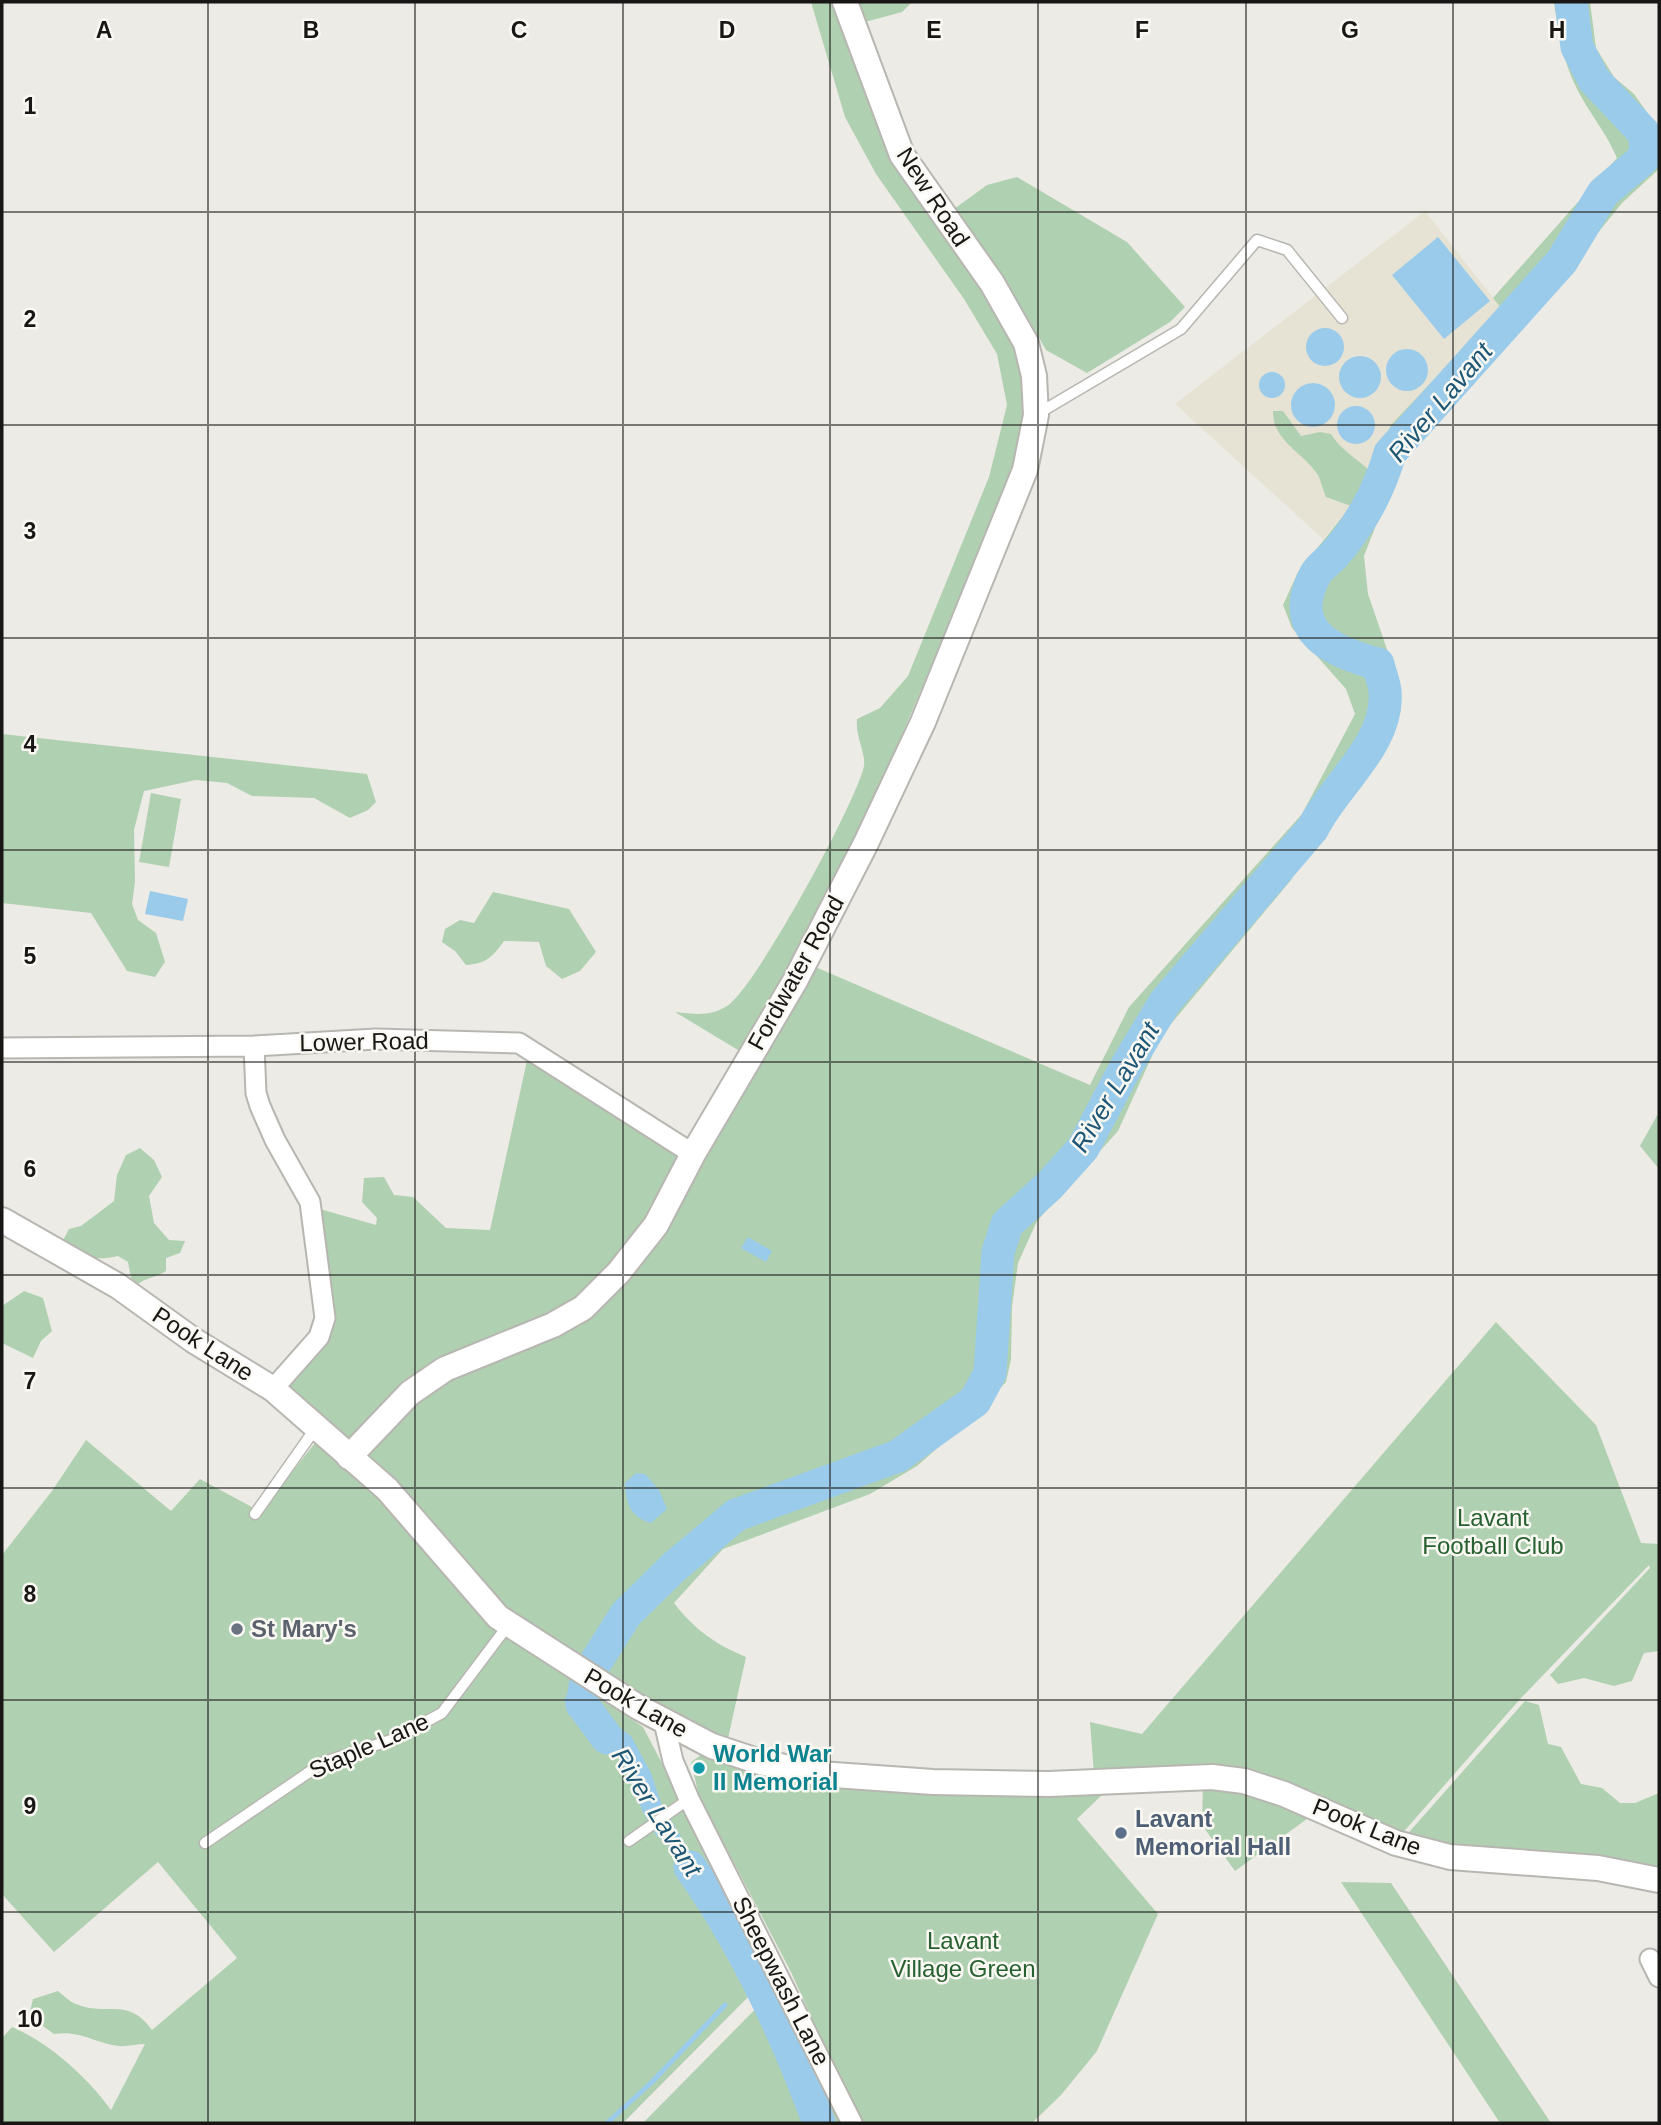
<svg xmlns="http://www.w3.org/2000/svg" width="1661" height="2125" viewBox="0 0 1661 2125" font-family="Arial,sans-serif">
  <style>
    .built { fill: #e6e3d5 }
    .green { fill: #b0d0b2 }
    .water { fill: #9acbea }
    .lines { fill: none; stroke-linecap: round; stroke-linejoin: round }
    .stream { stroke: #9acbea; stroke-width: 5 }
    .river { stroke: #9acbea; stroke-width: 33 }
    .service-casing { stroke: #b7b6b0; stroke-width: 13 }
    .minor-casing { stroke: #b7b6b0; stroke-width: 23 }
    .tertiary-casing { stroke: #b7b6b0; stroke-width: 28 }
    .service { stroke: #fff; stroke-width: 10 }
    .minor { stroke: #fff; stroke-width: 19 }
    .tertiary { stroke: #fff; stroke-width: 24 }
    .grid { fill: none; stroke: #181715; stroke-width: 2; stroke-opacity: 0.55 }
    .worship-dot { fill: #6b7280; stroke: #faf8f2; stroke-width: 2.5 }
    .culture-dot { fill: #0f9aa8; stroke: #faf8f2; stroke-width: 2.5 }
    .service-dot { fill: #5c6f8a; stroke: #faf8f2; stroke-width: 2.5 }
    .labels { text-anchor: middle; stroke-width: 5; stroke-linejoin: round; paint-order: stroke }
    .street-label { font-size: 24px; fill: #181715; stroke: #faf8f2 }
    .park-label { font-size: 24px; fill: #276131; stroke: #faf8f2 }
    .worship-label { font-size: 24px; font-weight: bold; fill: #5b616d; stroke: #faf8f2; text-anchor: start }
    .culture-label { font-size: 24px; font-weight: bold; fill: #0d838f; stroke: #faf8f2; text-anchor: start }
    .service-label { font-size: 24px; font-weight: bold; fill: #4e5e75; stroke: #faf8f2; text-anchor: start }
    .water-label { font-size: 26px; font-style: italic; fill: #1e5776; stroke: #faf8f2 }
    .grid-label { font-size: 23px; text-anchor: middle; font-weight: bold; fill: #181715; stroke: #faf8f2; stroke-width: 5; stroke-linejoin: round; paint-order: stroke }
  </style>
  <rect width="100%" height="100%" fill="#edebe5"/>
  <path class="built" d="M1425,211L1501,308L1391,425L1351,506L1323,539L1175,404Z"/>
  <path class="green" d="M811,2H836L894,162L942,236L984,288L1019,347L1028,417L1017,463L857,841L743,1053L675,1012C694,1014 710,1017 727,1006C755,989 857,801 864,766C866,753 855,736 857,719L880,708L908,676L989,477L1007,405L997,354L964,299L876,174L845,117Z
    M859,2H912L902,12L865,22Z
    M1554,2H1590L1596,48L1614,77L1634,94L1659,129V169L1622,203L1537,308L1428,425L1402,459L1364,556L1368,594L1391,661L1396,691L1385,737L1321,829L1291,880L1161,1036L1118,1131L1037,1221L1018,1263L1012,1307L1011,1359L1006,1382L974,1416L917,1466L870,1494L723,1549L674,1603C695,1630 715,1644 746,1657L727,1743L669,1719L501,1613L278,1388L320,1339L313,1207L376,1225L377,1218L362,1202L364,1178L384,1177L394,1195L413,1197L446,1228L490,1230L531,1042L694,1142L813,966L1090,1085L1129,1007L1302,814L1355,714L1346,689L1292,628L1283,605L1298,572L1351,506L1326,497C1323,490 1321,481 1318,475C1304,453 1272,441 1273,411H1283L1301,436L1320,432L1331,434C1342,451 1355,457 1369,470L1391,425L1501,308L1493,298L1617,158C1605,130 1588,112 1576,87C1563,61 1558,30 1554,2Z
    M1017,177L1127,242L1185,307L1170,322L1087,373L1046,350L1002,274L954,209L987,185Z
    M2,734L367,774L376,802L368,810L350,818L314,798L252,796L227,783L196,780L144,791L134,830L135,882L132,904L138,920L156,933L165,962L155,977L127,971L91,913L2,903Z
    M151,793L181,799L169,867L139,862Z
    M493,892L569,909L596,952L580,971L562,979L546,966L539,942L504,941C493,957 485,964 466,965L455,951L442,942L445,929L460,920L474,923Z
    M1659,1112V1169L1640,1146Z
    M140,1148L154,1160L162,1177L149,1196L154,1223L169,1240L185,1241L180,1253L166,1258V1271C156,1278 147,1277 138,1284L131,1278L128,1262L118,1256C92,1262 83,1256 62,1242L69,1229L81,1226L114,1201L117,1175L126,1155Z
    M24,1291L43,1298L52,1331L41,1341L33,1358L2,1343V1306Z
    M1496,1322L1596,1425L1641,1543L1659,1544V1651L1644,1653L1632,1681L1614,1686L1584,1678L1558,1684L1550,1675L1650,1568L1649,1565L1521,1698L1399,1837L1287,1788L1094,1774L1090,1722L1142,1734Z
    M318,1439L381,1495L552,1666L643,1727L772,1973L623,2123H2V2038L12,2027C50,2043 88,2078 111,2110L145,2044C137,2044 127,2047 118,2046C92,2042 80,2030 54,2034L29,2016L33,1999L58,1991C63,1995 70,2002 76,2004C107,2017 128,1996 152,2030L237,1958L158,1862L54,1952L2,1894V1555L52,1491L86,1440L171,1511L200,1479L261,1512Z
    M1525,1701L1539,1705L1548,1744L1561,1747L1581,1784L1602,1788L1620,1803H1635L1659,1793V1875L1403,1839Z
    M704,1753L1049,1794H1103L1077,1819L1158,1914L1097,2051L1061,2095L1032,2123H863L856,2117L791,1972L699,1796L691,1762Z
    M1213,1781L1311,1816L1235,1871L1202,1825L1203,1782Z
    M1341,1882L1391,1883L1551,2123H1500Z
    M780,1984L846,2123H643Z"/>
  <path class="water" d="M1438,237L1490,301L1444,339L1392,275Z
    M1306 347a19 19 0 1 1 38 0a19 19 0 1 1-38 0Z
    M1386 370a21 21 0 1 1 42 0a21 21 0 1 1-42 0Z
    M1339 377a21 21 0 1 1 42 0a21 21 0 1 1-42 0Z
    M1259 385a13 13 0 1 1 26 0a13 13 0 1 1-26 0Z
    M1291 405a22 22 0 1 1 44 0a22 22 0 1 1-44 0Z
    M1337 425a19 19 0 1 1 38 0a19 19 0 1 1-38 0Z
    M150,891L188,899L183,921L145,914Z
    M748,1237L772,1251L766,1262L741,1248Z
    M636,1473L645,1474L659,1490L667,1509L651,1523C630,1517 626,1503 625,1483Z
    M573,1695L631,1736L651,1773L661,1803L715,1894V1903L708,1900L670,1847L656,1835L643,1812L625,1768L613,1750L568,1714L564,1698Z"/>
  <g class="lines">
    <path class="stream" d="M607,2123L652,2082L725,2005"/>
    <path class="river" d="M607,1738L582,1704L587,1676L626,1614L674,1567L736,1515L898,1456L975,1401L990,1373L998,1252L1007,1224L1049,1186L1083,1148L1127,1065L1165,1002L1313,828C1334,785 1390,743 1385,691C1384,682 1380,673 1378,664C1332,652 1286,631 1315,575C1319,567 1328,562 1334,555C1345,543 1356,527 1365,512C1376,493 1384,474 1390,453L1562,261L1603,193L1643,159L1646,147L1644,133L1594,80L1577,47L1571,2
      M690,1867C746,1946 786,2033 819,2123"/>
    <defs>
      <path id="service" d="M1039,413L1181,329L1257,240L1287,250L1342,318
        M255,1514L315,1429
        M629,1841L689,1799
        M205,1843L324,1762L394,1739L442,1713L509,1624"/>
      <path id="minor" d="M254,1046L256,1093L260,1106L275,1140L310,1202L325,1318L319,1337L273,1389
        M2,1048L254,1046L376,1039L519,1043L693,1154
        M664,1722L673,1761L689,1799L852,2123
        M1650,1959L1659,1977"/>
      <path id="tertiary" d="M2,1220L118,1286L193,1340L273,1389L387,1489L498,1617L638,1707L712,1746L760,1762L820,1774L933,1782L1049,1784L1212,1777L1244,1781L1284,1794L1396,1843L1450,1857L1598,1868L1659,1880
        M349,1457L410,1393L445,1369L553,1325L583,1308L619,1272L656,1225L693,1154L795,981L866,843L923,722L1025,470L1036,415L1034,376L1026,343L992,283L902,155L845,2"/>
    </defs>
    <use href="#service" class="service-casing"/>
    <use href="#minor" class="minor-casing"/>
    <use href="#tertiary" class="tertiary-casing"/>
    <use href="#service" class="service"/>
    <use href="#minor" class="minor"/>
    <use href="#tertiary" class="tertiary"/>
  </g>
  <path class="grid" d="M208,2V2123M415,2V2123M623,2V2123M830,2V2123M1038,2V2123M1246,2V2123M1453,2V2123M2,212H1659M2,425H1659M2,638H1659M2,850H1659M2,1062H1659M2,1275H1659M2,1488H1659M2,1700H1659M2,1912H1659"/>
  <circle class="worship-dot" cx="237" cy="1629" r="7"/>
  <circle class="culture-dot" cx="699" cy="1768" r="7"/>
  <circle class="service-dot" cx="1121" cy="1833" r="7"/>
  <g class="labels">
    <g class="street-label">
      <text transform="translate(933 197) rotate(57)" y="8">New Road</text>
      <text transform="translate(796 973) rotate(-61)" y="8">Fordwater Road</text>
      <text transform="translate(364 1042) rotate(-1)" y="8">Lower Road</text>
      <text transform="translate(203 1344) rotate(33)" y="8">Pook Lane</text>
      <text transform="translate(636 1703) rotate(30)" y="8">Pook Lane</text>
      <text transform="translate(369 1746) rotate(-24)" y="8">Staple Lane</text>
      <text transform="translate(1367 1827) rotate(22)" y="8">Pook Lane</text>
      <text transform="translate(781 1981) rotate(63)" y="8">Sheepwash Lane</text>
    </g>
    <g class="park-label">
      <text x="1493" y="1526">Lavant<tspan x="1493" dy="28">Football Club</tspan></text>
      <text x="963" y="1949">Lavant<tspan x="963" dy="28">Village Green</tspan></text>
    </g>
    <g class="worship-label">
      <text x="251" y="1637">St Mary's</text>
    </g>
    <g class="culture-label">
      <text x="713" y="1762">World War<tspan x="713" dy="28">II Memorial</tspan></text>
    </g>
    <g class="service-label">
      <text x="1135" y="1827">Lavant<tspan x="1135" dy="28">Memorial Hall</tspan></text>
    </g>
    <g class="water-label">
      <text transform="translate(1440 402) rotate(-50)" y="9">River Lavant</text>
      <text transform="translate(1115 1087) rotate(-59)" y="9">River Lavant</text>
      <text transform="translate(657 1812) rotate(58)" y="9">River Lavant</text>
    </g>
  </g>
  <g class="grid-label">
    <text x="104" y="38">A</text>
    <text x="311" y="38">B</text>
    <text x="519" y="38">C</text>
    <text x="727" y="38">D</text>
    <text x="934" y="38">E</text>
    <text x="1142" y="38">F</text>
    <text x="1350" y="38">G</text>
    <text x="1557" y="38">H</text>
    <text x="30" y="114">1</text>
    <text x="30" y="327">2</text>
    <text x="30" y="539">3</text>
    <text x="30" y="752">4</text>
    <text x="30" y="964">5</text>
    <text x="30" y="1177">6</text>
    <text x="30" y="1389">7</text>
    <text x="30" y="1602">8</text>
    <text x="30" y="1814">9</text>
    <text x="30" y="2027">10</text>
  </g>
  <rect width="1661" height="2125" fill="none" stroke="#181715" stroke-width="7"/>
</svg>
